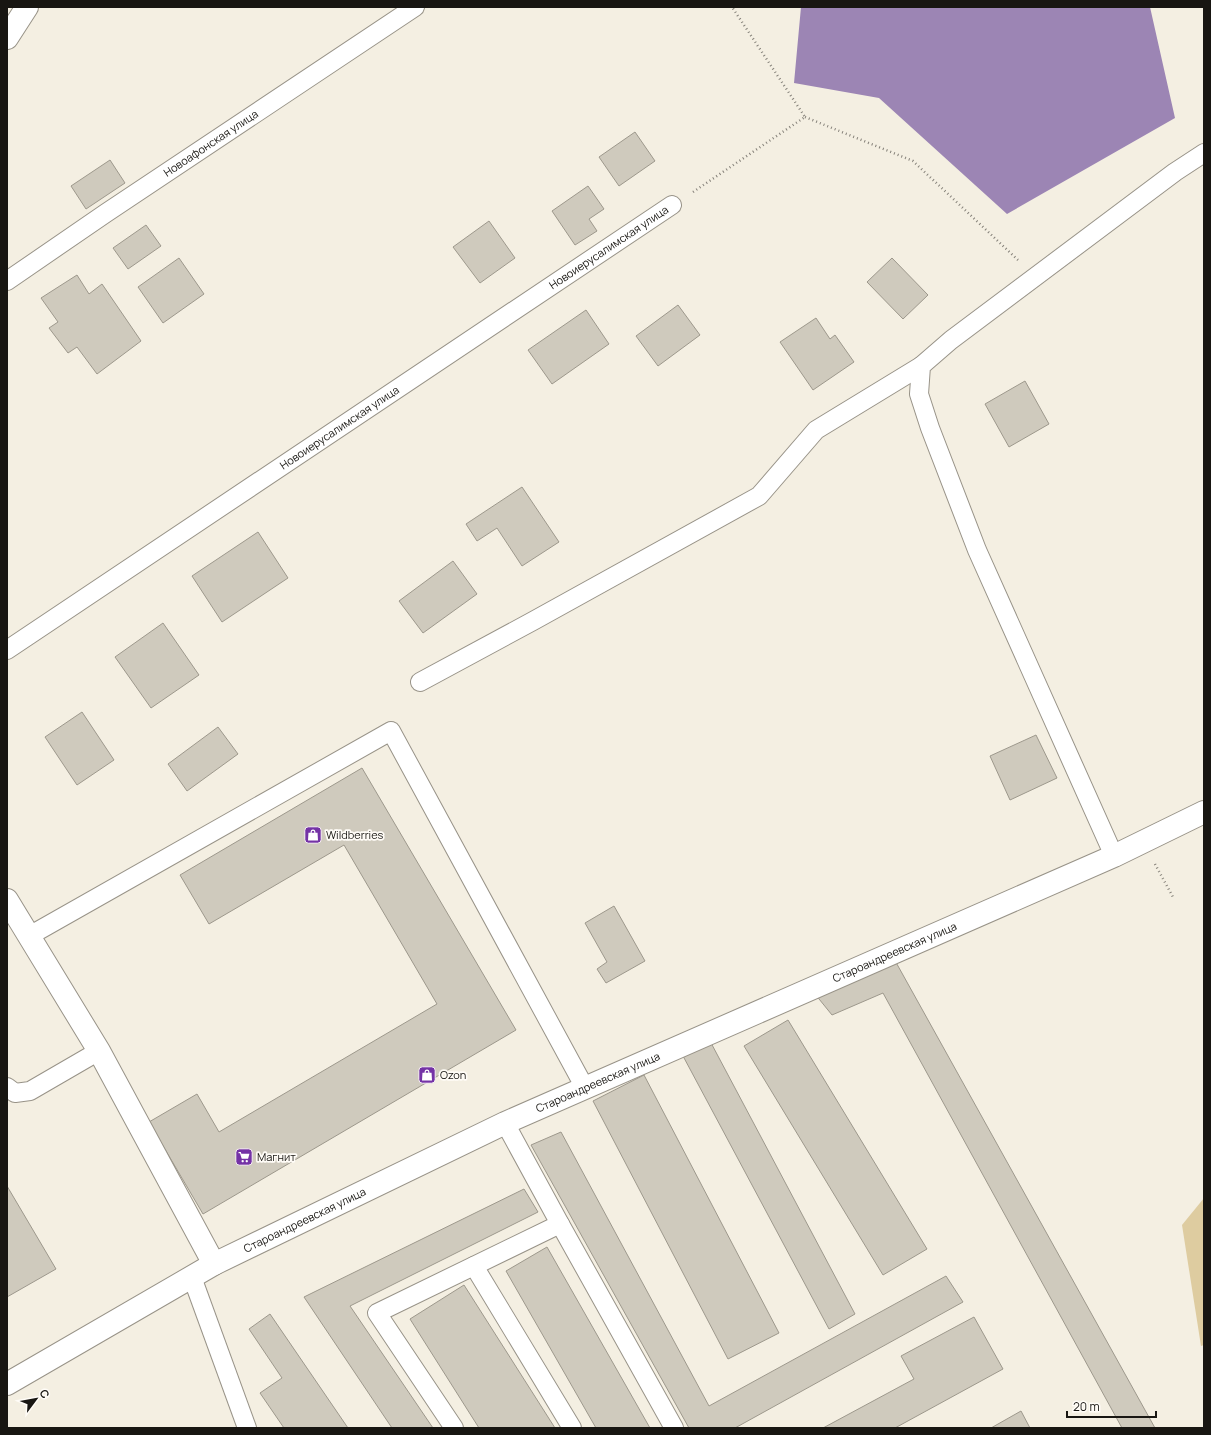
<svg xmlns="http://www.w3.org/2000/svg" width="1211" height="1435" viewBox="0 0 1211 1435" font-family="Manrope,sans-serif">
  <style>
    .green { fill: #decca0 }
    .water { fill: #9c85b4 }
    .building { fill: #cfcabd; stroke: #9d988c }
    .lines { fill: none; stroke-linecap: round; stroke-linejoin: round }
    .service-casing { stroke: #989388; stroke-width: 20 }
    .minor-casing { stroke: #989388; stroke-width: 24 }
    .tertiary-casing { stroke: #989388; stroke-width: 24 }
    .path { stroke: #858179; stroke-width: 2.5; stroke-dasharray: 1 3; stroke-linecap: butt }
    .service { stroke: #fff; stroke-width: 18 }
    .minor { stroke: #fff; stroke-width: 22 }
    .tertiary { stroke: #fff; stroke-width: 22 }
    .labels { text-anchor: middle; stroke-width: 3.5; stroke-linejoin: round; paint-order: stroke }
    .street-label { font-size: 11px; fill: #181612; stroke: #fffcf7 }
    .poi-label { font-size: 11px; fill: #181612; stroke: #fffcf7; text-anchor: start }
  </style>
  <rect width="100%" height="100%" fill="#f4efe2"/>
  <path class="green" d="M1204,1198V1345L1201,1346L1182,1225Z"/>
  <path class="water" d="M801,7H1150L1175,118L1007,214L879,98L794,83Z"/>
  <path class="building" d="M635,132L655,161L619,186L599,157Z
    M110,160L125,183L86,209L71,186Z
    M588,186L604,209L589,219L597,231L575,245L552,211Z
    M489,221L515,258L480,283L453,247Z
    M146,225L161,246L128,269L113,248Z
    M179,258L204,294L163,323L138,287Z
    M892,258L928,295L903,319L867,282Z
    M77,275L89,294L102,284L141,341L97,374L77,347L68,353L49,328L58,322L41,298Z
    M678,305L700,335L658,366L636,336Z
    M586,310L609,344L552,384L528,350Z
    M816,318L830,339L835,335L854,362L813,390L780,342Z
    M1025,381L1049,424L1009,447L985,404Z
    M522,487L559,542L522,566L497,528L477,541L466,524Z
    M258,532L288,578L222,622L192,576Z
    M453,561L477,594L423,633L399,601Z
    M163,623L199,675L151,708L115,657Z
    M82,712L114,760L77,785L45,737Z
    M218,727L238,754L187,791L168,764Z
    M1036,735L1057,778L1010,800L990,756Z
    M362,768L516,1030L203,1214L149,1122L197,1094L219,1132L437,1004L344,845L209,924L180,875Z
    M614,906L645,961L606,983L597,969L607,962L585,923Z
    M893,957L1155,1428H1122L883,993L832,1015L815,994Z
    M788,1020L927,1249L883,1275L744,1046Z
    M710,1041L855,1314L829,1329L683,1056Z
    M644,1075L779,1333L728,1359L593,1101Z
    M561,1132L709,1406L946,1276L963,1302L735,1428H689L531,1145Z
    M7,1186L56,1269L7,1297Z
    M524,1189L538,1212L350,1306L433,1428H392L304,1297Z
    M547,1247L650,1428H596L506,1271Z
    M464,1285L555,1428H479L410,1319Z
    M270,1314L348,1428H284L260,1393L282,1378L249,1329Z
    M974,1317L1003,1369L895,1428H823L914,1379L901,1356Z
    M1021,1411L1030,1428H991Z"/>
  <g class="lines">
    <defs>
      <g id="service">
        <path id="s1" d="M7,281L106,213L415,7"/>
        <path id="s2" d="M7,650L672,205"/>
        <path d="M420,682L533,621L759,496L816,430L921,366"/>
        <path d="M1114,856L977,550L930,428L919,394L921,366L951,340L1175,172L1204,153"/>
        <path d="M29,936L391,731L585,1088"/>
        <path d="M7,1087L15,1093L30,1091L99,1051"/>
        <path d="M505,1123L560,1224L674,1428"/>
        <path d="M474,1266L572,1428"/>
        <path d="M192,1277L247,1428"/>
        <path d="M454,1428L377,1313L560,1224"/>
      </g>
      <path id="minor" d="M7,38L27,7
        M7,900L99,1051L214,1264"/>
      <g id="tertiary">
        <path id="s3" d="M7,1384L214,1264L505,1123L1114,856L1204,812"/>
      </g>
    </defs>
    <use href="#service" class="service-casing"/>
    <use href="#minor" class="minor-casing"/>
    <use href="#tertiary" class="tertiary-casing"/>
    <path class="path" d="M805,117L913,161L1018,260
      M693,192L805,117L732,7
      M1155,864L1174,899"/>
    <use href="#service" class="service"/>
    <use href="#minor" class="minor"/>
    <use href="#tertiary" class="tertiary"/>
  </g>
  <defs>
    <symbol id="shop-square" viewBox="-11 -11 22 22"><rect x="-9" y="-9" width="18" height="18" rx="4" fill="#7432a6" stroke="#fffcf7"/><path d="M-5-2.5h2.3a2.7 3.5 0 0 1 5.4 0H5L5.5 6h-11ZM-1.5-2.5h3a1.5 2.3 0 0 0-3 0Z" fill="#fff"/></symbol>
    <symbol id="supermarket-square" viewBox="-11 -11 22 22"><rect x="-9" y="-9" width="18" height="18" rx="4" fill="#7432a6" stroke="#fffcf7"/><path d="M-6-5.5h2.5l.6 2H6L4.5 2H-2.5L-4.4-4H-6ZM-1.5 3.2a1.3 1.3 0 1 0 .1 0ZM3 3.2a1.3 1.3 0 1 0 .1 0Z" fill="#fff"/></symbol>
  </defs>
  <g fill-rule="evenodd">
    <use href="#shop-square" x="303" y="825" width="20" height="20"/>
    <use href="#shop-square" x="417" y="1065" width="20" height="20"/>
    <use href="#supermarket-square" x="234" y="1147" width="20" height="20"/>
  </g>
  <g class="labels">
    <g class="street-label">
      <text dy="4" stroke="none"><textPath href="#s1" startOffset="246">Новоафонская улица</textPath></text>
      <text dy="4" stroke="none"><textPath href="#s2" startOffset="724">Новоиерусалимская улица</textPath></text>
      <text dy="4" stroke="none"><textPath href="#s2" startOffset="400">Новоиерусалимская улица</textPath></text>
      <text dy="4" stroke="none"><textPath href="#s3" startOffset="988">Староандреевская улица</textPath></text>
      <text dy="4" stroke="none"><textPath href="#s3" startOffset="664">Староандреевская улица</textPath></text>
      <text dy="4" stroke="none"><textPath href="#s3" startOffset="340">Староандреевская улица</textPath></text>
    </g>
    <g class="poi-label">
      <text x="326" y="839">Wildberries</text>
      <text x="440" y="1079">Ozon</text>
      <text x="257" y="1161">Магнит</text>
    </g>
  </g>
  <rect width="1211" height="1435" fill="none" stroke="#181612" stroke-width="16"/>
  <g transform="translate(36 1399) rotate(58)" stroke="#fffcf7" stroke-width="3" paint-order="stroke">
  <path d="M0-3L7 15L0 10L-7 15Z" fill="#181612"/>
  <text y="-6" font-size="11" font-weight="bold" text-anchor="middle" fill="#181612">С</text>
  </g>
  <path d="M1067 1411v6h89v-6" fill="none" stroke="#181612" stroke-width="2"/>
  <text x="1073" y="1411" font-size="12" fill="#181612" stroke="#fffcf7" stroke-width="3" paint-order="stroke">20 m</text>
</svg>
